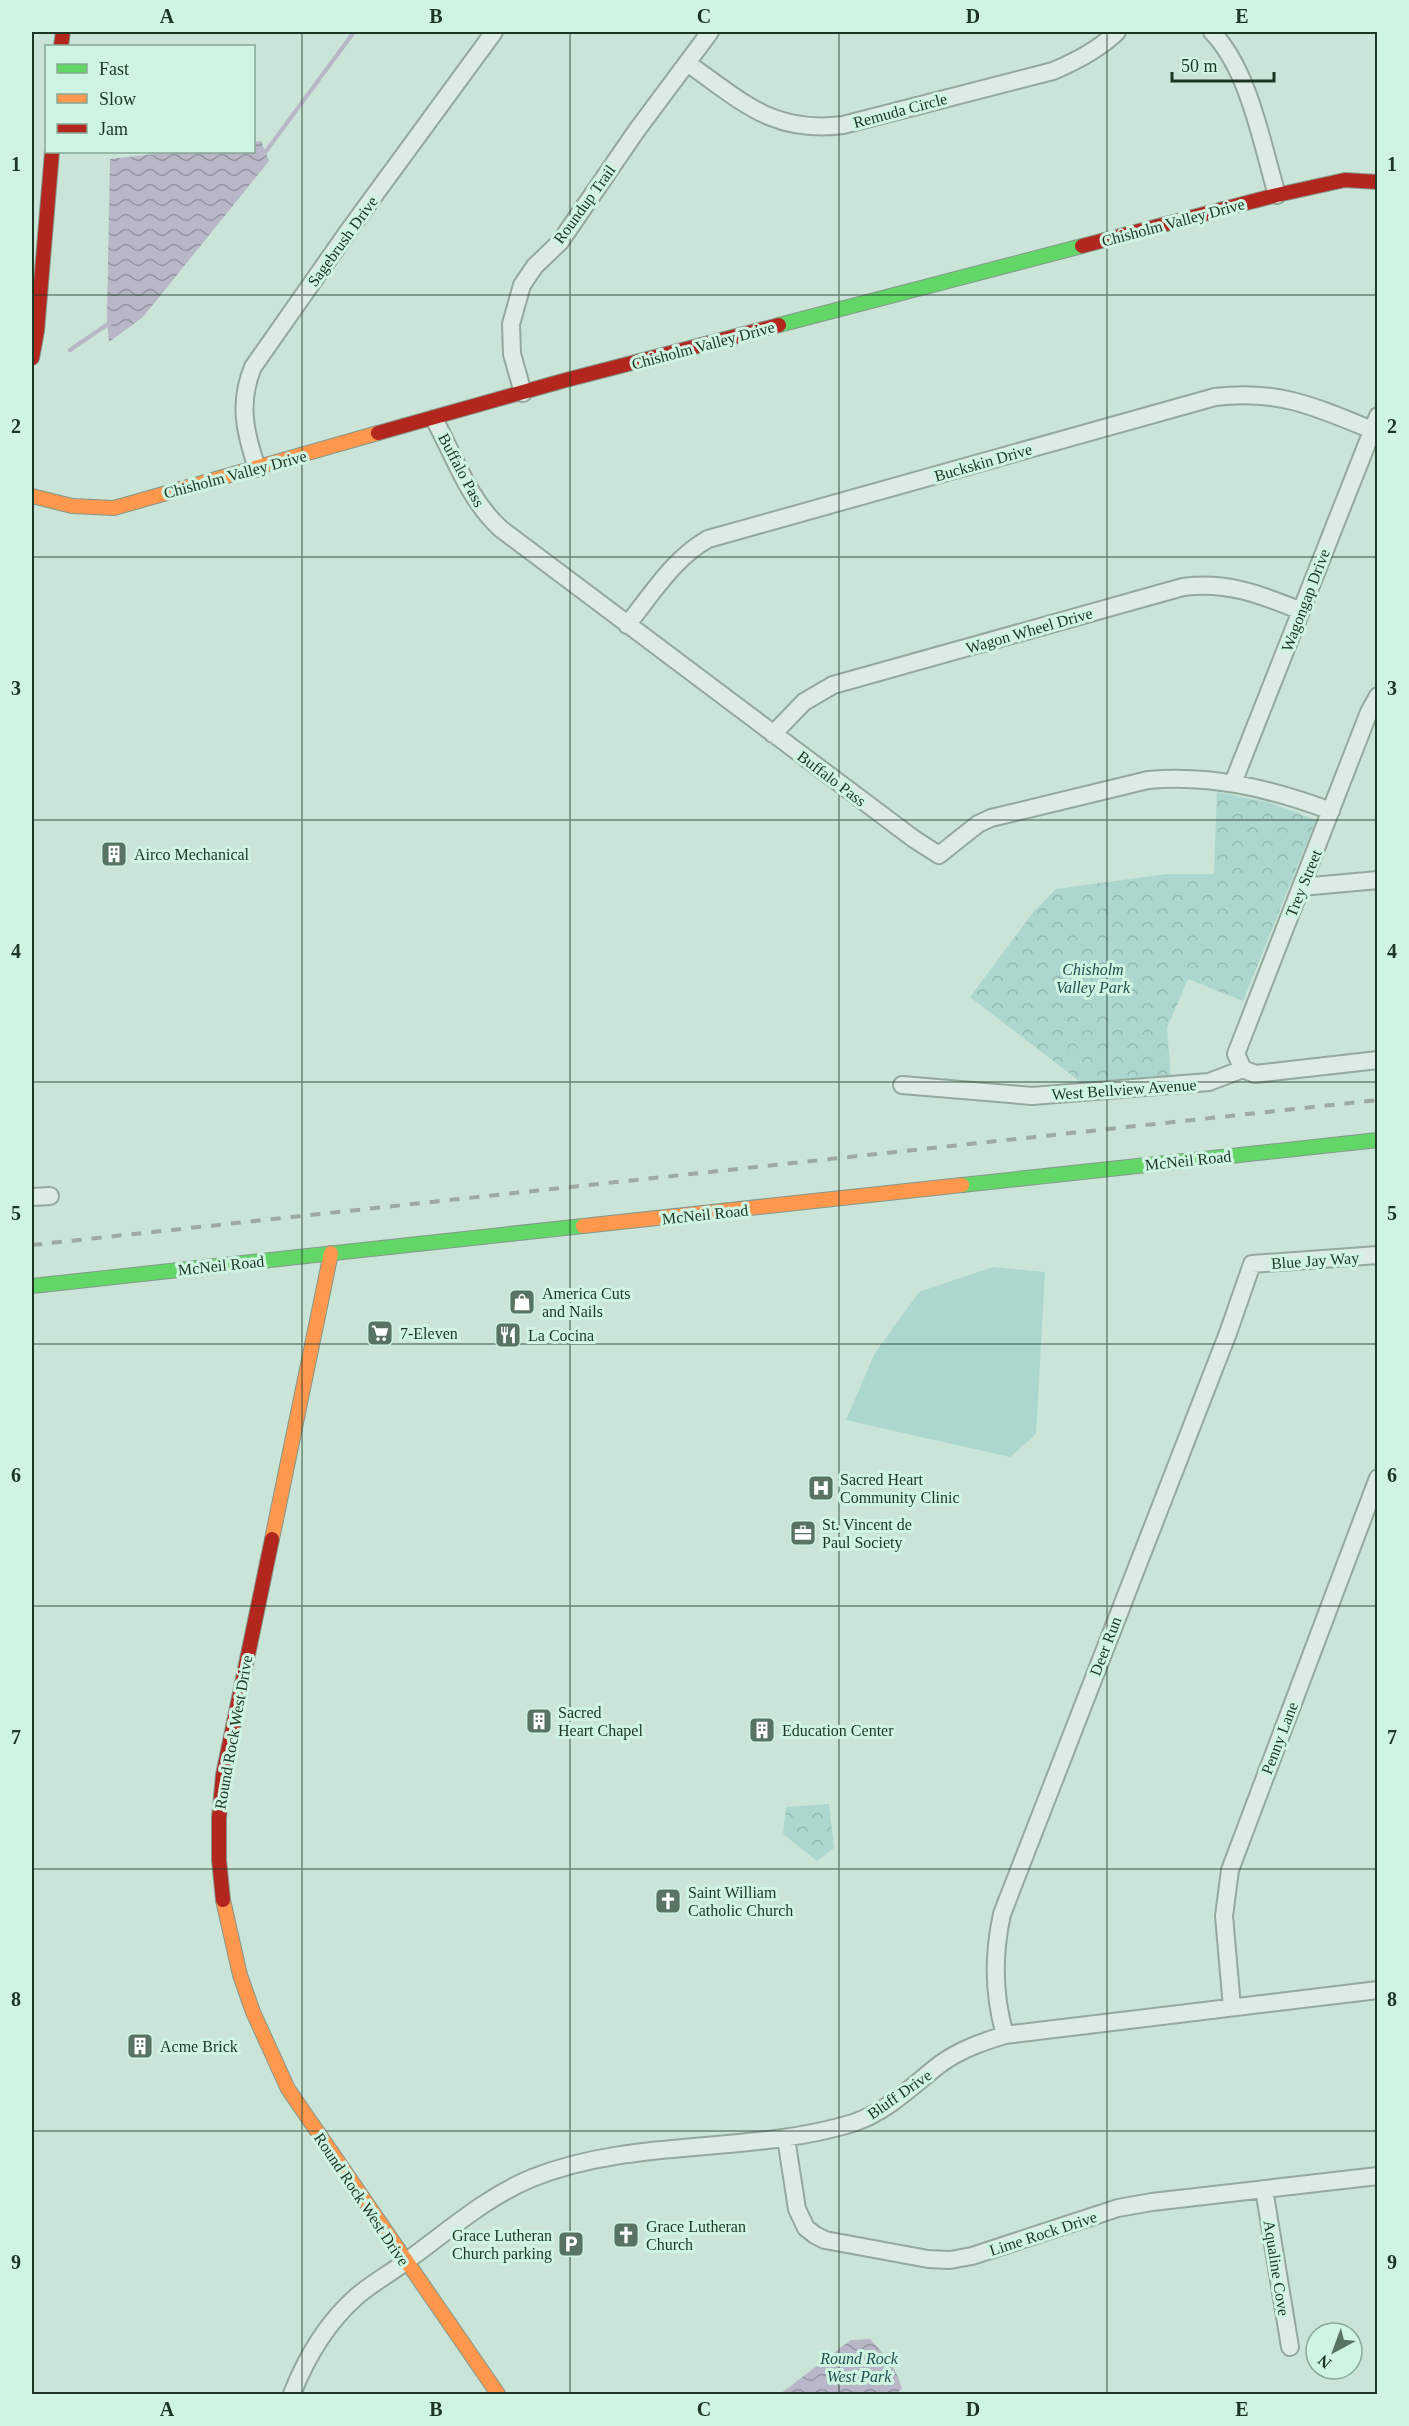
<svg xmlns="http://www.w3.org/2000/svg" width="1409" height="2426" viewBox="0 0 1409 2426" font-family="Georgia,serif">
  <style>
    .park { fill: url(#park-crowns) }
    .pitch { fill: #acd7ce }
    .water { fill: url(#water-waves) }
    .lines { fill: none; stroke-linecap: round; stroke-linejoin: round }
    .stream { stroke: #b8b6c7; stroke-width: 4 }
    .street-casing { stroke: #94a99c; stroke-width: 20 }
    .fast-casing { stroke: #84988c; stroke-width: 16 }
    .slow-casing { stroke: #84988c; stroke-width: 16 }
    .jam-casing { stroke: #84988c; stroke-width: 16 }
    .street { stroke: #dcece4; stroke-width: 16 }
    .fast { stroke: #63d668; stroke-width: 14 }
    .slow { stroke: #ff974d; stroke-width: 14 }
    .jam { stroke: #b3261e; stroke-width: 14 }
    .rail { stroke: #9daaa2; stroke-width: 4; stroke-dasharray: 10 10; stroke-linecap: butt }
    .grid { fill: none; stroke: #1c3623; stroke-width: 1.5; stroke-opacity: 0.55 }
    .labels { text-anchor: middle; stroke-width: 6; stroke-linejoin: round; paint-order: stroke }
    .street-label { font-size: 16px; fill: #1c3623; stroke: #cff5e2 }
    .poi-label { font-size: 16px; fill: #1c3623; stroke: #cff5e2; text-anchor: start }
    .park-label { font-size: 16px; font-style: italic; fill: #235153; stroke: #cff5e2 }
    .neatline { fill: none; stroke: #1c3623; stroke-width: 2 }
    .grid-label { font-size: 20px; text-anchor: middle; font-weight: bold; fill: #1c3623 }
  </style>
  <defs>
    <pattern id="park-crowns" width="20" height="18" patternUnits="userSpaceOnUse" patternTransform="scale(1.5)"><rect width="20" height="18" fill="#acd7ce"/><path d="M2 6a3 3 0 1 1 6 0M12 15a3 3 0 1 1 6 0" fill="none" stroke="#93b9b1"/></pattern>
    <pattern id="water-waves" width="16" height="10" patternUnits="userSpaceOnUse" patternTransform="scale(1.5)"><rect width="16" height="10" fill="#b8b6c7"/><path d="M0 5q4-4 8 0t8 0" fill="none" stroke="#9595a1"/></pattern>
  </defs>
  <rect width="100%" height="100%" fill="#cae4d7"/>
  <path class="park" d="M1217,792L1267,802L1316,820L1243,1001L1188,979L1167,1028L1171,1078L1082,1083L970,997L1035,910L1056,889L1167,874H1214Z
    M829,1804L834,1848L817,1861L783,1834L786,1807Z"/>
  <path class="pitch" d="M993,1267L1045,1272L1036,1434L1010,1457L846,1420L875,1353L919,1292Z"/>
  <path class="water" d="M261,141L269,161L143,317L109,342L107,319L110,159L173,152H254V142Z
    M870,2339C884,2354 897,2368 902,2389L895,2394H780L851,2340Z"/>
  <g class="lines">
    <path class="stream" d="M264,154L354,32
      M70,350L111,322"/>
    <defs>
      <path id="street" d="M1212,32C1249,70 1262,144 1277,195
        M687,63C742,101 772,134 843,125L1053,71C1077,61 1098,50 1117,32
        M523,393L512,354L511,324L522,285L535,266L560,242L637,130L710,32
        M434,419C455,457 468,499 501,529L914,839L939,855L978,824L991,818L1148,780C1211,774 1272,789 1331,811
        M257,468C245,433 238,403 253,367L349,230L494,32
        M627,625C652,594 674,558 708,539L1215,397C1277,389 1316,407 1372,430
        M773,734L804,702L833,685L1183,587C1227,581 1262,595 1301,611
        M1233,783L1378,416
        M1301,887L1378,880
        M1243,1069L1236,1054L1369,712L1378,696
        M1243,1069L1255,1074L1378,1060
        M902,1085L1032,1096L1209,1082L1243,1069
        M32,1197L50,1196
        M1232,2007L1224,1916L1230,1870L1378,1478
        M1005,2035C993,1994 993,1955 1002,1914L1228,1333L1252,1264L1378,1255
        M786,2138L797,2209L806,2228L815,2235L825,2240L928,2259L950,2260L972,2256L1118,2208L1152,2202L1378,2176
        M1264,2189L1290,2347
        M292,2394C306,2358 327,2323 356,2297C372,2283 391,2273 408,2260C448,2231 486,2197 532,2178C634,2137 749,2155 853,2123C887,2112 912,2086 939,2065C959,2050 982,2042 1005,2035L1378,1990"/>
      <path id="fast" d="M779,325L1082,246
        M962,1185L1378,1140
        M32,1286L583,1226"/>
      <path id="slow" d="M32,496L72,506L114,508L378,433
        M583,1226L962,1185
        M272,1539L331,1253
        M223,1900L240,1975L253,2012L288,2089L498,2394"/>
      <path id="jam" d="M61,46L63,32
        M1082,246L1277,195L1345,180L1378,182
        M32,358L37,331L52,152
        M378,433L566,380L779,325
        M223,1900L219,1860V1818L223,1775L272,1539"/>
    </defs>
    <use href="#street" class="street-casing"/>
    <use href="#fast" class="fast-casing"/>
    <use href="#slow" class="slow-casing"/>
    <use href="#jam" class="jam-casing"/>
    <use href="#street" class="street"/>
    <use href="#fast" class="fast"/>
    <use href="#slow" class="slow"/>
    <use href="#jam" class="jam"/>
    <path class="rail" d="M32,1245L1378,1100"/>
  </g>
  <path class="grid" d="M302,32V2394M570,32V2394M839,32V2394M1107,32V2394M32,295H1378M32,557H1378M32,820H1378M32,1082H1378M32,1344H1378M32,1606H1378M32,1869H1378M32,2131H1378"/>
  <defs>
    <symbol id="building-square" viewBox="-11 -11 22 22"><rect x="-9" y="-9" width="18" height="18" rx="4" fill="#597362" stroke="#cff5e2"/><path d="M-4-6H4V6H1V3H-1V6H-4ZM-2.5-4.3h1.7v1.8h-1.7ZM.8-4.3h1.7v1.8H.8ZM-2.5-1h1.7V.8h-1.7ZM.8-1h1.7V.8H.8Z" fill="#fff"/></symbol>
    <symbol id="shop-square" viewBox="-11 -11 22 22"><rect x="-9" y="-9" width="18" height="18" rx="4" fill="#597362" stroke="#cff5e2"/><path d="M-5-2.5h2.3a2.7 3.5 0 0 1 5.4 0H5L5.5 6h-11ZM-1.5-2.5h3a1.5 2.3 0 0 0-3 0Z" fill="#fff"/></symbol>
    <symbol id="supermarket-square" viewBox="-11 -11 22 22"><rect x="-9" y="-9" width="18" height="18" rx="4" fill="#597362" stroke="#cff5e2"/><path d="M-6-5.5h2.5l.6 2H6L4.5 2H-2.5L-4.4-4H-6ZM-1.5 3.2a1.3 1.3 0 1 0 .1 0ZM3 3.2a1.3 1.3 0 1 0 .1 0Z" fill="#fff"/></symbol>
    <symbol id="restaurant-square" viewBox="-11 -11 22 22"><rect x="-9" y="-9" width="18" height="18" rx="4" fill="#597362" stroke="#cff5e2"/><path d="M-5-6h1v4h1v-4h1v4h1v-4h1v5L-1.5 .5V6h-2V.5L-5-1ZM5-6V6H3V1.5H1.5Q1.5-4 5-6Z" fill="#fff"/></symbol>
    <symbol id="hospital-square" viewBox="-11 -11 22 22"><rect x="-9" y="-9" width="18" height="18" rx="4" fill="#597362" stroke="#cff5e2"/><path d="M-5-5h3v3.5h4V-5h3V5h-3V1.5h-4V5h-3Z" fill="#fff"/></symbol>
    <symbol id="office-square" viewBox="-11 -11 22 22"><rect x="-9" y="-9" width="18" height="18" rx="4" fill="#597362" stroke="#cff5e2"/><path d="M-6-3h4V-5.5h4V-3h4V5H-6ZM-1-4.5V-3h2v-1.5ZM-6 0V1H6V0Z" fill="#fff"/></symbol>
    <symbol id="church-square" viewBox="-11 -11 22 22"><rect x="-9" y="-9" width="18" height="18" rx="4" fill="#597362" stroke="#cff5e2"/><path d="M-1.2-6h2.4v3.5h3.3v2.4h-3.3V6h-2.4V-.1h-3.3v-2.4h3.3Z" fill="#fff"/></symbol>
    <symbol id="parking-square" viewBox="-11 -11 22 22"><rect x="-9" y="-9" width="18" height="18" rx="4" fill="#597362" stroke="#cff5e2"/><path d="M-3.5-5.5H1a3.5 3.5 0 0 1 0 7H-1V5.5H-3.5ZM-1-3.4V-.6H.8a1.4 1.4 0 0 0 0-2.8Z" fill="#fff"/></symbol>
  </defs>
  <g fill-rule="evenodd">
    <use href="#building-square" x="99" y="839" width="30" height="30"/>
    <use href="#shop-square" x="507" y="1287" width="30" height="30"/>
    <use href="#supermarket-square" x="365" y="1318" width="30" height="30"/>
    <use href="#restaurant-square" x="493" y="1320" width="30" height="30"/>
    <use href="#hospital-square" x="806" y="1473" width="30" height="30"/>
    <use href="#office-square" x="788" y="1518" width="30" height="30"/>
    <use href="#building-square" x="524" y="1706" width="30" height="30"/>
    <use href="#building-square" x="747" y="1715" width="30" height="30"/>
    <use href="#church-square" x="653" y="1886" width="30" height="30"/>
    <use href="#building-square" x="125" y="2031" width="30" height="30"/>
    <use href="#church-square" x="611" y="2220" width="30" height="30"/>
    <use href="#parking-square" x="556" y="2229" width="30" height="30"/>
  </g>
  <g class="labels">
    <g class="street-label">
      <text transform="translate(900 110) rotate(-15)" y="6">Remuda Circle</text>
      <text transform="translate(584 204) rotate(-54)" y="6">Roundup Trail</text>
      <text transform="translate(1173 222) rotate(-15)" y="6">Chisholm Valley Drive</text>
      <text transform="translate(342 241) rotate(-54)" y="6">Sagebrush Drive</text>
      <text transform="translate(703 345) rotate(-15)" y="6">Chisholm Valley Drive</text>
      <text transform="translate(983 462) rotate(-16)" y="6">Buckskin Drive</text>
      <text transform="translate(462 470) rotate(62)" y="6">Buffalo Pass</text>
      <text transform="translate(235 474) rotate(-15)" y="6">Chisholm Valley Drive</text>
      <text transform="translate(1305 600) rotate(-69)" y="6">Wagongap Drive</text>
      <text transform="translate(1029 630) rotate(-16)" y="6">Wagon Wheel Drive</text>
      <text transform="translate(832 778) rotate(37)" y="6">Buffalo Pass</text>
      <text transform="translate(1303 883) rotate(-68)" y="6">Trey Street</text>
      <text transform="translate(1124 1089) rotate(-4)" y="6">West Bellview Avenue</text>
      <text transform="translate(1188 1160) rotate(-6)" y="6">McNeil Road</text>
      <text transform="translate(705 1214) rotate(-6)" y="6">McNeil Road</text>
      <text transform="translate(1315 1260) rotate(-4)" y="6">Blue Jay Way</text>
      <text transform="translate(221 1265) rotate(-6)" y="6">McNeil Road</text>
      <text transform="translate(1105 1646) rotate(-69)" y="6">Deer Run</text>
      <text transform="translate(233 1732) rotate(-80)" y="6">Round Rock West Drive</text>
      <text transform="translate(1279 1738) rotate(-69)" y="6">Penny Lane</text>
      <text transform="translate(899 2094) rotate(-35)" y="6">Bluff Drive</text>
      <text transform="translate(362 2199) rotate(56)" y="6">Round Rock West Drive</text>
      <text transform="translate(1043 2233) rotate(-18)" y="6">Lime Rock Drive</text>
      <text transform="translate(1277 2268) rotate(81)" y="6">Aqualine Cove</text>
    </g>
    <g class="poi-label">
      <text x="134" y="860">Airco Mechanical</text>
      <text x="542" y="1299">America Cuts<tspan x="542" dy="18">and Nails</tspan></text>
      <text x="400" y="1339">7-Eleven</text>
      <text x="528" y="1341">La Cocina</text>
      <text x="840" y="1485">Sacred Heart<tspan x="840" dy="18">Community Clinic</tspan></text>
      <text x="822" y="1530">St. Vincent de<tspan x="822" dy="18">Paul Society</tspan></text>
      <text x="558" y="1718">Sacred<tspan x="558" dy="18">Heart Chapel</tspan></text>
      <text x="782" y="1736">Education Center</text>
      <text x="688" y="1898">Saint William<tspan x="688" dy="18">Catholic Church</tspan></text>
      <text x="160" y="2052">Acme Brick</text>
      <text x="646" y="2232">Grace Lutheran<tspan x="646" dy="18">Church</tspan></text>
      <text x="552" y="2241" text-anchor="end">Grace Lutheran<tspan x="552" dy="18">Church parking</tspan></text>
    </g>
    <g class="park-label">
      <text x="1093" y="975">Chisholm<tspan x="1093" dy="18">Valley Park</tspan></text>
      <text x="859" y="2364">Round Rock<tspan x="859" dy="18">West Park</tspan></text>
    </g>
  </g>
  <rect width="1409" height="2426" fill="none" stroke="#cff5e2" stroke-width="66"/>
  <rect x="45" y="45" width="210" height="108" fill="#cff5e2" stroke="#87a996" stroke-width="1.5"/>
  <rect x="57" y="64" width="30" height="9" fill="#63d668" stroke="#87a996" stroke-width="1.5"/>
  <text x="99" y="75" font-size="18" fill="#1c3623">Fast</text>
  <rect x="57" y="94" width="30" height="9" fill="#ff974d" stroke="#87a996" stroke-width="1.5"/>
  <text x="99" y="105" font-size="18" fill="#1c3623">Slow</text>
  <rect x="57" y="124" width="30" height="9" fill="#b3261e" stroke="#87a996" stroke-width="1.5"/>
  <text x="99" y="135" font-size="18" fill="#1c3623">Jam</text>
  <g transform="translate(1334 2351) rotate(221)"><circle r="28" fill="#cff5e2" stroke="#87a996" stroke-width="1.5"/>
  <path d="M0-4.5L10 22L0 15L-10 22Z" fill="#597362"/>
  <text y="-9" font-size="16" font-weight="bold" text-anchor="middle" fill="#1c3623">N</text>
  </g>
  <path d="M1172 72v9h102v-9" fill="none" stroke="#1c3623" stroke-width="3"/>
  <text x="1181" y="72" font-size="18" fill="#1c3623" stroke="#cff5e2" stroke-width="4.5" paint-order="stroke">50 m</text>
  <rect x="33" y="33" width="1343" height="2360" class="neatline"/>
  <g class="grid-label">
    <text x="167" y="23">A</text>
    <text x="436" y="23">B</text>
    <text x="704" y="23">C</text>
    <text x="973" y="23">D</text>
    <text x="1242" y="23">E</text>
    <text x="16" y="171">1</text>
    <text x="1392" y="171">1</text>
    <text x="16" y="433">2</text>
    <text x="1392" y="433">2</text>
    <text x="16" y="695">3</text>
    <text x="1392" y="695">3</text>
    <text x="16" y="958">4</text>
    <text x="1392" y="958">4</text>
    <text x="16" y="1220">5</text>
    <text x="1392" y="1220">5</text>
    <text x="16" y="1482">6</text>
    <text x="1392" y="1482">6</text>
    <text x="16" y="1744">7</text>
    <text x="1392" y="1744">7</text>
    <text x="16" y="2006">8</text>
    <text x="1392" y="2006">8</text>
    <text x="16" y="2269">9</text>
    <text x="1392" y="2269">9</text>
    <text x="167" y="2416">A</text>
    <text x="436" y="2416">B</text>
    <text x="704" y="2416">C</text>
    <text x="973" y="2416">D</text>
    <text x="1242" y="2416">E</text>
  </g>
</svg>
